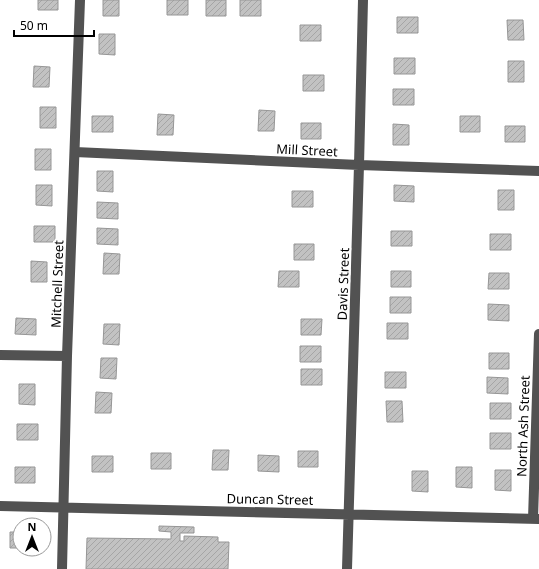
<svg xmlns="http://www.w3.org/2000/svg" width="539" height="569" viewBox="0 0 539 569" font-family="'Noto Sans',sans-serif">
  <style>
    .building { fill: url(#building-hatch); stroke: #969696 }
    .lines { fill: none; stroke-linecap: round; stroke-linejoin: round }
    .minor { stroke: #525252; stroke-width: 10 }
    .labels { text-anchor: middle; stroke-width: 4; stroke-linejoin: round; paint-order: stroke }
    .street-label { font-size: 13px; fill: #000; stroke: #fff }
  </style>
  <defs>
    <pattern id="building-hatch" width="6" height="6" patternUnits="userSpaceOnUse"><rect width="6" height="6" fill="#c2c2c2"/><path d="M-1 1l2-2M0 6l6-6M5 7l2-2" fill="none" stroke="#a5a5a5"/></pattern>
  </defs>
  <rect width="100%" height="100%" fill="#fff"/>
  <path class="building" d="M38,0H58V10H38Z
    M103,0H119V16H103Z
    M167,0H188V15H167Z
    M206,0H226V16H206Z
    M240,0H261V16H240Z
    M397,17H418V33H397Z
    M507,20H523L524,40H508Z
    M300,25H321V41H300Z
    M99,34H115V55L99,54Z
    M394,58H415V74H394Z
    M508,61H524V82H508Z
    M34,66L50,67L49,87H33Z
    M303,75H324V91H303Z
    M393,89H414V105H393Z
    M40,107H56V128H40Z
    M259,110L275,111L274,131H258Z
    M158,114L174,115L173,135H157Z
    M92,116H113V132H92Z
    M460,116H480V132H460Z
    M301,123H321V139H301Z
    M393,124L409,125V145H393Z
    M505,126H525V142H505Z
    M35,149H51V170H35Z
    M97,171H113V192L97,191Z
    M36,185H52V206L36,205Z
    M394,185L414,186V202L394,201Z
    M498,190H514V210H498Z
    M292,191H313V207H292Z
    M97,202L118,203V219L97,218Z
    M34,226H55V242H34Z
    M97,228L118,229V245L97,244Z
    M391,231H412V246H391Z
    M490,234H511V250H490Z
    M294,244H314V260H294Z
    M104,253L120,254L119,274H103Z
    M31,261L47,262V282H31Z
    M279,271H299V287H278Z
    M391,271H411V287H391Z
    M489,273H509V289H488Z
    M390,297H411V313H390Z
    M488,304L509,305V321L488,320Z
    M16,318L36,319V335L15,334Z
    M301,319H322L321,335H301Z
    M387,323H408V339H387Z
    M104,324H120L119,345L103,344Z
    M300,346H321V362H300Z
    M489,353H509V369H489Z
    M101,358H117L116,379L100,378Z
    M301,369H322V385H301Z
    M385,372H406V388H385Z
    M487,377L508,378V394L487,393Z
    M19,384H35V405L19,404Z
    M96,392L112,393L111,413H95Z
    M386,401H402L403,422H387Z
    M490,403H511V419H490Z
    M17,424H38V440H17Z
    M490,433H511V449H490Z
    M213,450H229L228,470H212Z
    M298,451H318V467H298Z
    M151,453H171V469H151Z
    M258,455L279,456V472L258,471Z
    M92,456H113V472H92Z
    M15,467H35V483H15Z
    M456,467H472V488L456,487Z
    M495,470H511V491L495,490Z
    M412,471H428V492L412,491Z
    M159,526L194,527V533H180V541H184V536L218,537V542H229L228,569H86L87,538L171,539V532L159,531Z
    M10,532H20V548H10Z"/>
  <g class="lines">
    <path class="minor" d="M75,152L359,165L539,171
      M0,355L67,356
      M0,506L539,519
      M533,519L539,334
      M62,569L67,356L80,0
      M347,569L359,165L363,0"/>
  </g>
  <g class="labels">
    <g class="street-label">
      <text transform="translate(307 150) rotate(3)" y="5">Mill Street</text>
      <text transform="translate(57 284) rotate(-88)" y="5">Mitchell Street</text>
      <text transform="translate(343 284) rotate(-88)" y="5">Davis Street</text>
      <text transform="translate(523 426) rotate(-88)" y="5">North Ash Street</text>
      <text transform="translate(270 499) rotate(1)" y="5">Duncan Street</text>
    </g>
  </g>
  <g transform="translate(32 537)"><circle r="19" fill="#ffffff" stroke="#999999"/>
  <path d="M0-3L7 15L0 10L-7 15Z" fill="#000000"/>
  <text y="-6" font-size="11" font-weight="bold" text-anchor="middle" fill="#000000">N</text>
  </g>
  <path d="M14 30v6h80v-6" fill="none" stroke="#000000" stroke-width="2"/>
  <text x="20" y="30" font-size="12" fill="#000000" stroke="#ffffff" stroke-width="3" paint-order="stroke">50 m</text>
</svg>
